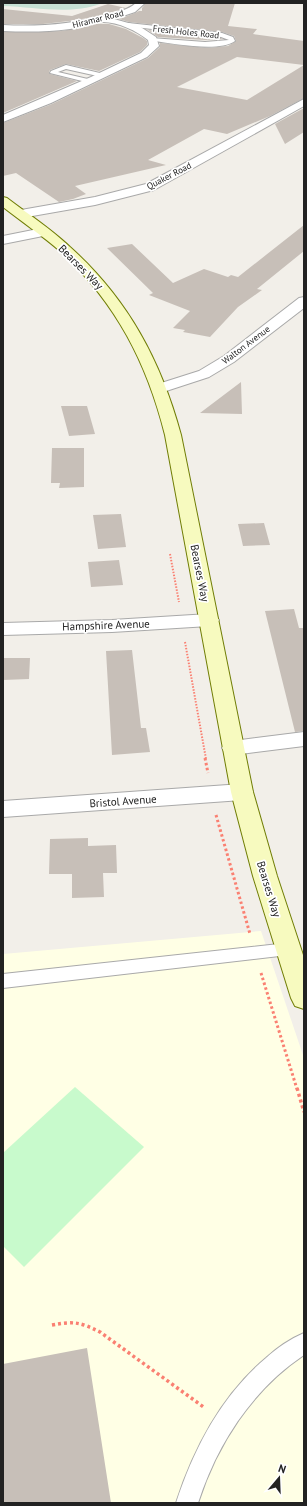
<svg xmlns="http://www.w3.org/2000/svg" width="307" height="1506" viewBox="0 0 307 1506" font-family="'PT Sans',sans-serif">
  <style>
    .education { fill: #ffffe5 }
    .wetland { fill: #c6e0d4 }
    .park { fill: #c8facc }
    .building { fill: #c7bfb8 }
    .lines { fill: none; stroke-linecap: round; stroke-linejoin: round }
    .service-casing { stroke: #a9a9a9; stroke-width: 2 }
    .minor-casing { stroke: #a9a9a9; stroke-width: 2 }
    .secondary-casing { stroke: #707d05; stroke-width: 2 }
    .path-far2 { stroke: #fa8072; stroke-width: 2; stroke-dasharray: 1.5 1.5; stroke-linecap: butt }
    .path-far1 { stroke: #fa8072; stroke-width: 3; stroke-dasharray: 2.5 2.5; stroke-linecap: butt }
    .path { stroke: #fa8072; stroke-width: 3.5; stroke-dasharray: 3 3; stroke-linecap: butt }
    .service { fill: #fff; fill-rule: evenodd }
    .minor { fill: #fff; fill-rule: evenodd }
    .secondary { fill: #f7fabf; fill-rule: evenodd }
    .labels { text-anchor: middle; stroke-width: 3.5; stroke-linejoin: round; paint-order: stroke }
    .far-street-label { font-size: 9px; fill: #222; stroke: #fff }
    .street-label { font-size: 11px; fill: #222; stroke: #fff }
  </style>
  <rect width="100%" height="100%" fill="#f2efe9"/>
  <path class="education" d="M261,931L304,1058V1503H3V954Z"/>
  <path class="wetland" d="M3,3H95L100,4C70,15 34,7 3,6Z"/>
  <path class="park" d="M75,1087L144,1147L24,1267L3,1246V1153Z"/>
  <path class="building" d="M146,3H235L228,26L257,29L253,34L304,41V65L237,57L177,87L247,100L304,65V98L270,116L227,134L204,129L148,160L166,165L75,186L86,194L73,199L59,202L16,173L3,176V123L52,104L148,58L160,47V43L207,48L228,46L236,41L234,36L222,32L129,22L119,19L135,13L139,11H142V8Z
    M108,4L126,8L95,17L69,21L43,24H3V9L72,16Z
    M95,24H109L126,29L143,38L147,41V45L140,52L99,71L66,64L50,70L49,72L50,74L77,81L3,113V32L62,31Z
    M148,30L221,38L222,39L205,40L158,37Z
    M304,108V132L285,144L275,124Z
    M304,225V251L257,289L262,290L238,307L210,337L183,332L185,330L173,328L190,311L149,295L153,293L107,248L132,244L173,283L204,269L228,277L231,275L238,277Z
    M241,382L242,414L200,413Z
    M61,406H87L95,434L69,436Z
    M52,448H84V487L59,488L60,483H51Z
    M121,514L126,547L98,549L93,515Z
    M264,523L270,545L243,546L238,524Z
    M119,560L123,585L91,587L88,562Z
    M294,609L299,628H304V731L295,732L265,611Z
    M132,650L141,728H146L150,752L112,755L106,651Z
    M3,658H30L29,679L3,680Z
    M88,838V846L116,845L117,873H103L104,897L72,898V874H49L50,839Z
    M87,1348L111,1503H3V1364Z"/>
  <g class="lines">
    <defs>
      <path id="service" d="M128,23L222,33L233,37L235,41C218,53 173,43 153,41L151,40V38L205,42L229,40L221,37L126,26V24Z
        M66,65L104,74L105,75L102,77L66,69L58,72L92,80V82L90,83L50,73L51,71Z
        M288,943L294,944L296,949L294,954L288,955L3,988V974Z
        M304,1333V1355C252,1390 217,1444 198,1503H176C194,1448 221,1396 266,1358C277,1348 290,1339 304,1333Z"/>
      <path id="minor" d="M136,3H145L135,12L114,19L139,26L156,37L159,46L147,57L51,103L3,122V115L91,77L141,53L149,45L148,40C137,31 118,22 103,22C93,22 81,27 70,29C48,32 26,32 3,31V25C39,27 73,24 108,15C118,12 128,10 136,3Z
        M304,99V106L154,190L95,205L21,218L17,217L15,214L17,211L21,210L95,197L146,184Z
        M43,228L48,229L49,232L48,235L3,244V236Z
        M304,297V308L234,362L209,377L160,393L155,391L152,388L155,385L199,371L224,356L299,298Z
        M209,614L216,616L219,620L216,624L209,626L112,632L3,635V623L112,620Z
        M304,732V746L233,755L225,753L222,748L225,743L233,741Z
        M242,784L250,786L253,792L250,798L242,800L3,817V801Z"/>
      <path id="secondary" d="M3,197L7,198C28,214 51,229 70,247C128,299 161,361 181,435L253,792L277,876L304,958V1009L295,1006L291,998L253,876L231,792L165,435C147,363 116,303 61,252C43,236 22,222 3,207Z"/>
    </defs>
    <use href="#service" class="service-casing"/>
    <use href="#minor" class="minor-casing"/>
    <use href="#secondary" class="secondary-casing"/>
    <path class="path-far2" d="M170,554L179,602
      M185,642L206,759"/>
    <path class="path-far1" d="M205,758L208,773
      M216,815L250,934
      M261,973L297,1089"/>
    <path class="path" d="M297,1088L304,1112
      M52,1325C74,1321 80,1322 100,1332L205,1408"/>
    <use href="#service" class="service"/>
    <use href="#minor" class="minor"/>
    <use href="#secondary" class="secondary"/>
  </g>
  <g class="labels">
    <g class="far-street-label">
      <text transform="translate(98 19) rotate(-14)" y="3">Hiramar Road</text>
      <text transform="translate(186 32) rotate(6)" y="3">Fresh Holes Road</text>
      <text transform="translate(169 176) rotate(-27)" y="3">Quaker Road</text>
      <text transform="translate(246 345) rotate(-37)" y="3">Walton Avenue</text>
    </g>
    <g class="street-label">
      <text transform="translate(81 267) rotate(45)" y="4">Bearses Way</text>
      <text transform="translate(200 573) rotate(79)" y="4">Bearses Way</text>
      <text transform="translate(106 625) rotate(-2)" y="4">Hampshire Avenue</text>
      <text transform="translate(123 801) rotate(-4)" y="4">Bristol Avenue</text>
      <text transform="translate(269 889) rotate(73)" y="4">Bearses Way</text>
    </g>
  </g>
  <rect width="307" height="1506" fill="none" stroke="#222222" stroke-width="8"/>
  <g transform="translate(279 1478) rotate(19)" stroke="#ffffff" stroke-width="3" paint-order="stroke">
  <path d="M0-3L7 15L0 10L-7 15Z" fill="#222222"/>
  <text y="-6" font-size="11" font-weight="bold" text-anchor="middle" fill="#222222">N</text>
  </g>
</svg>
